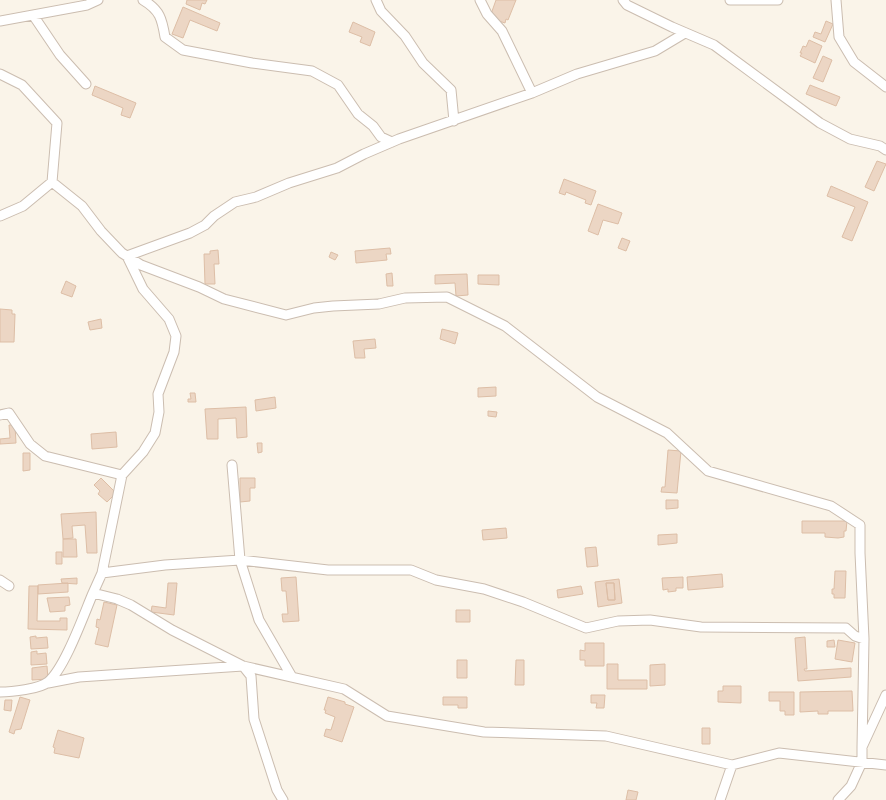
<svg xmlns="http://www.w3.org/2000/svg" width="886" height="800" viewBox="0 0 886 800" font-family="'Roboto Condensed',sans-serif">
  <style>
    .building { fill: #ecd6c4; stroke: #ddbea6; fill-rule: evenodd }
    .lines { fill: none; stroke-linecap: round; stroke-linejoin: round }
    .minor-casing { stroke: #cbbdb0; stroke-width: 11 }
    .minor { stroke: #fff; stroke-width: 9 }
  </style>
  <rect width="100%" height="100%" fill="#faf4e9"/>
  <path class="building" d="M187,0H207L205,4L202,3L200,10L186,4Z
    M496,0H516L508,20L506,19L505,23L493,19L491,14Z
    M183,7L220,23L217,31L190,20L183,38L172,34Z
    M826,21L833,24L825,42L813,37L815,32L821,34Z
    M353,22L375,32L370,46L360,42L362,37L349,32Z
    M809,40L822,46L815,63L800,56L802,53H800L803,46L806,47Z
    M823,56L832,60L823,82L813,78Z
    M810,85L840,97L836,106L806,94Z
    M95,86L136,103L130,118L121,115L123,108L92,95Z
    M877,161L886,164L874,191L865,187Z
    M564,179L596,191L591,205L585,203L586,200L566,192L565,195L559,193Z
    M831,186L868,202L852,241L842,237L855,207L827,196Z
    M598,204L622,213L618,224L603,220L598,235L588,231Z
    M622,238L630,241L626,251L618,248Z
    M390,248L391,254H386L387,260L356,263L355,251Z
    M218,250L219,264H214L215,284H205L204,254H210V251Z
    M331,252L338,255L335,260L329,257Z
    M392,273L393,286H387L386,274Z
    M467,274L468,295L456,296L455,283L435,284V275Z
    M478,275H499V285L478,284Z
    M66,281L76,286L72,297L61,293Z
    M0,309L12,310V314H15L14,342H0Z
    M101,319L102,328L90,330L88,322Z
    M442,329L458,333L455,344L440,339Z
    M375,339L376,348L364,349L365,358H355L353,341Z
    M496,387V396L478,397V388Z
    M190,393H195L196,402H188V399H191Z
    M275,397L276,408L256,411L255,400Z
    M246,407L247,437L237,438L236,418L218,419V439H207L205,409Z
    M488,411L497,412L496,417L488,416Z
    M9,425H15L16,443L0,444V439L10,438Z
    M116,432L117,447L92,449L91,434Z
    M257,443H262V452L258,453Z
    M668,450L681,451L677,493L661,492L662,487H665Z
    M23,453H30V470L23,471Z
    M101,478L116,493L107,502L98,494L100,491L94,485Z
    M240,478H255V488H250V501L240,502Z
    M666,500H678V508L666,509Z
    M96,512L97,553H87L85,525L72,526L73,538L63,539L61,514Z
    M802,521H847L846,531H844V537L838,538L825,537V533H802Z
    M506,528L507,538L483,540L482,530Z
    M677,534V543L658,545V535Z
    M63,539H76L77,557H63Z
    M596,547L598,566L587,567L585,548Z
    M56,552H62V564H56Z
    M835,571H846L845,598H834V594H832V589H834Z
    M722,574L723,587L688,590L687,577Z
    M296,577L299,621L283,622L282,614H288L286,591H282L281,578Z
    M683,577V588H676V591L668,592V589L663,590L662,578Z
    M77,578V584L62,583L61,579Z
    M619,579L622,603L598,607L595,582ZM606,583H614L615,600H608Z
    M68,583V592L38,594V585Z
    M168,583H177L174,615L151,612L152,606L166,608Z
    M606,583H614L615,600H608Z
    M29,586H38L37,621H60V618H67V630L28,629Z
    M581,586L583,594L558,598L557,590Z
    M69,597L70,605L65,606V611L50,612L47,598Z
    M104,602L117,605L108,647L95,644L99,628L96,627L97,619L100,620Z
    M456,610H470V622H456Z
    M36,636V638L47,637L48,648L31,649L30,637Z
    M805,637L807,669H804L805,671L851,668V677L798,681L795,638Z
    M834,640L835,647H827V641Z
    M838,640L855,643L852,662L835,659Z
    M585,643H604V666H585V660H580V650L585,651Z
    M37,651V654L46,653L47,664L31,665V652Z
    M457,660H467V678H457Z
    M516,660H524V685H515Z
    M607,664H618V680H647V689H607Z
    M665,664V685L650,686V665Z
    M47,666L48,679L32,680V668Z
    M723,686H741V703L718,702V691H723Z
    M852,691L853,711H828V714H818V711L800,712V692Z
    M769,692H794V715H785V711H780V701H769Z
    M591,695H605L604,708H596L597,703H591Z
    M20,697L30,700L21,729L15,730L14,734L9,732Z
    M328,697L345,702V704L354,707L342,742L324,736L326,729L331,730L335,717L325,713L326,710H324Z
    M443,697H467V708H458V705H443Z
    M5,700H12L11,711L4,710Z
    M702,728H710V744H702Z
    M58,730L84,738L79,758L54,753L55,748L53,747Z
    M628,790L638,792L636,800H626Z"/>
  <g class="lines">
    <defs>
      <path id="minor" d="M143,0C160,10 162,19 165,37L183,50L252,63L312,71L338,85L358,114L373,126L381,137L392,142
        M376,0L381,11L405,36L423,63L451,90L454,121
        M480,0L487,14L502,31L532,93
        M623,0L627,5L672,27L714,45L820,123L850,139L880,146L886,150
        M730,0H778
        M836,0L839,37L854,62L886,87
        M33,15L60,55L86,84
        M0,21L87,5L98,0
        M0,74L22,85L57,123L52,182L82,206L101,231L122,253L141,265L199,287L224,299L286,315L314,308L333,306L379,304L405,298L447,297L505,326L597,397L667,433L708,471L831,506L860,525V553L864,639L862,747
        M0,216L23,206L52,182
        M0,415L9,413L30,444L45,456L122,475L102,573L93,593L117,599L131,605L172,630L243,666L344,689L387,716L484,732L606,736L732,765L779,753L886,765
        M232,465L240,560L259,620L292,677
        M122,475L143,452L155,433L159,412L158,394L174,352L176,336L169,319L143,289L127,256L190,233L205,225L214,216L235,202L256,197L289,183L337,168L364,154L399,139L532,93L577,74L655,51L685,33
        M102,573L165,565L240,560L328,570H411L436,580L484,589L523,602L586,628L618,621L650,620L701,627L846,628L855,636L864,639
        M0,580L9,586
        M48,683L79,677L243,666L251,676L254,719L277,790L283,800
        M0,692C11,692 40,689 48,682C65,668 84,614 93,593
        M720,800L732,765
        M838,800L851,786L862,762V747L886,695"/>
    </defs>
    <use href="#minor" class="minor-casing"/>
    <use href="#minor" class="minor"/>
  </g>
</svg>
